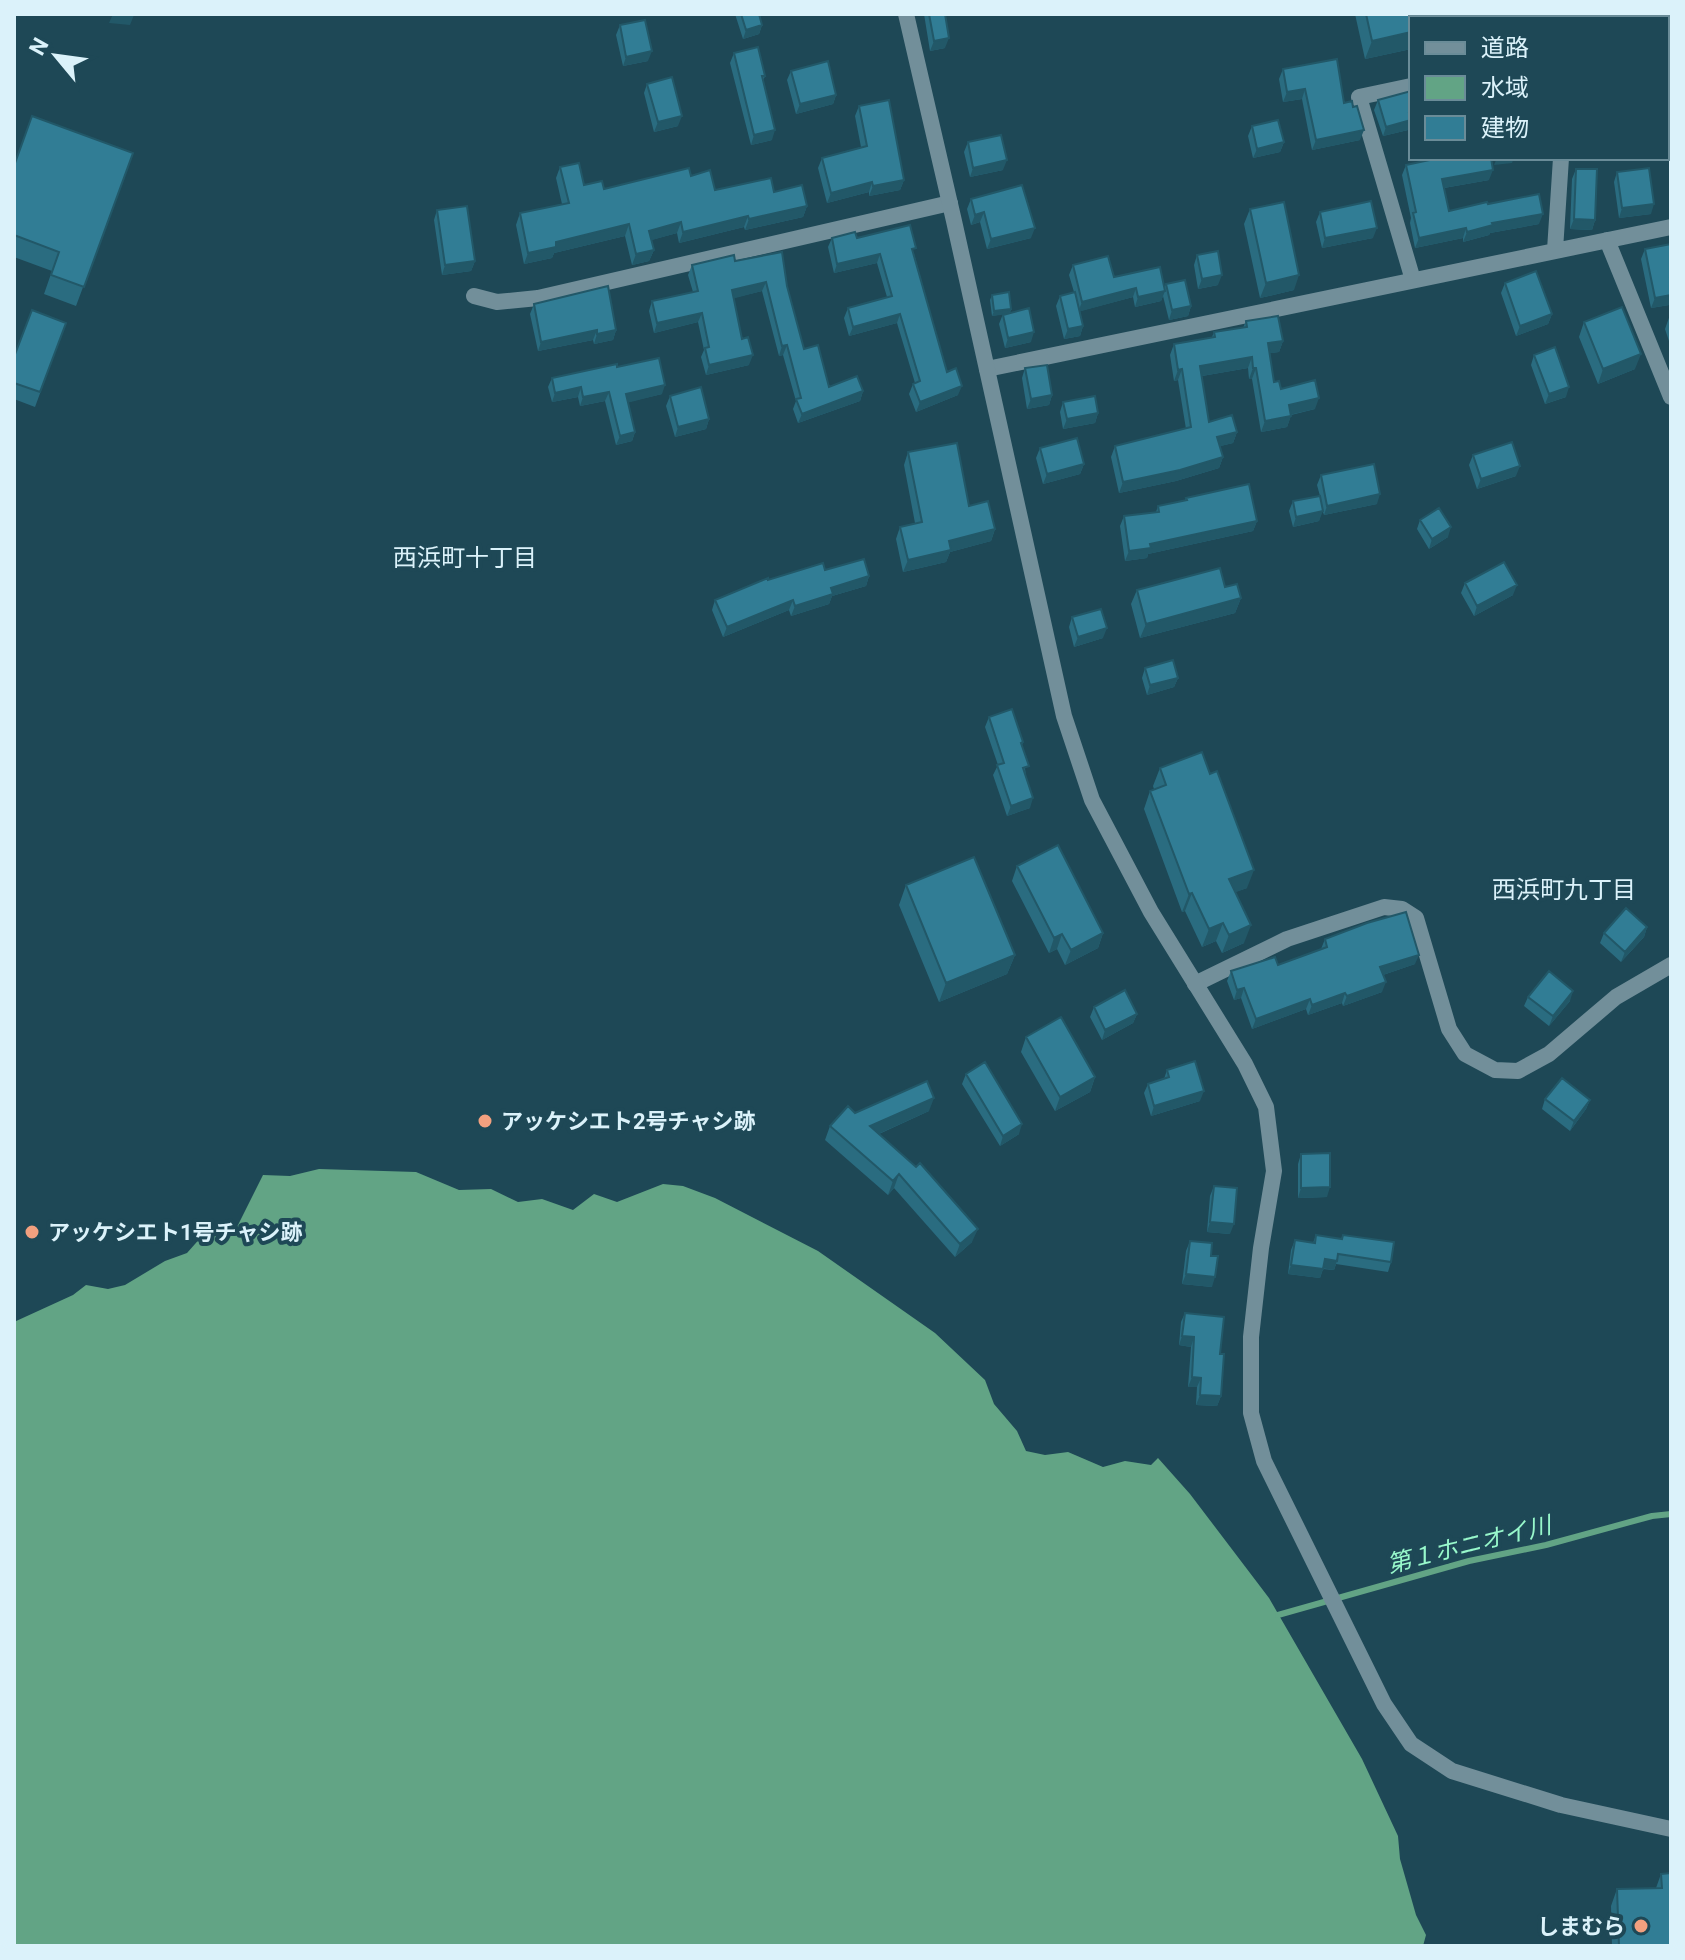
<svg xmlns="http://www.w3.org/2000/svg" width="1685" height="1960" viewBox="0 0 1685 1960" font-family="Roboto,'Noto Sans JP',sans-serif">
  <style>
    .water { fill: #62a485 }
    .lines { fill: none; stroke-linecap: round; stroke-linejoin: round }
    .stream { stroke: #62a485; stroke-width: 6 }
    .minor { stroke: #728f9a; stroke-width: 16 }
    .tertiary { stroke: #728f9a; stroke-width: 16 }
    .wall { fill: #2a6c80 }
    .shaded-wall { fill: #225868 }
    .building { fill: #317d95; stroke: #225868; stroke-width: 2 }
    .poi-dot { fill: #f2a07f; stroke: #1e4856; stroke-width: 3 }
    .labels { text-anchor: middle; stroke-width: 8; stroke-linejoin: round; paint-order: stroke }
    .poi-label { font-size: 22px; font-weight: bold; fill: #dbf2fa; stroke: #1e4856; text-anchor: start }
    .neighbourhood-label { font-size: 24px; fill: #dbf2fa; stroke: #1e4856 }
    .water-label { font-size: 24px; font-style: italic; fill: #98f8cb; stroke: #1e4856 }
  </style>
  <rect width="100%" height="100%" fill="#1e4856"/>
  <path class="water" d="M319,1169L416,1172L459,1190L491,1189L518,1202L542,1199L573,1210L594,1194L617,1202L663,1184L683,1186L715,1198L818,1251L935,1333L985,1380L994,1404L1017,1431L1026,1451L1045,1455L1068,1452L1103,1467L1125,1461L1151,1465L1158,1458L1190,1494L1269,1598L1362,1759L1398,1836L1400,1859L1416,1915L1426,1935L1423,1946H14V1322L73,1295L86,1285L108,1289L125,1285L165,1261L187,1253L203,1235L224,1236L236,1229L263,1175L290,1176Z"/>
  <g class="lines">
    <path class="stream" d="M1278,1615L1469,1561L1546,1545L1652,1516L1671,1514"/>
    <path class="minor" d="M1411,86L1359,97L1413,280
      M1607,240L1671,397
      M1555,250L1561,158
      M474,296L497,302L538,298L950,203
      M987,369L1671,227
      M1195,984L1287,939L1384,907L1402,909L1416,918L1449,1029L1465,1054L1495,1070L1518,1071L1549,1054L1616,997L1671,965"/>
    <path class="tertiary" d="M906,14L954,221L1064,716L1092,800L1151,912L1245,1064L1266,1107L1274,1171L1261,1248L1251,1337V1413L1264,1461L1384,1704L1411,1744L1452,1771L1561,1805L1671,1829"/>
  </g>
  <path class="wall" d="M735,14H764L760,15L762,25L759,34L743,39Z
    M924,14H945V48L930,51Z
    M1355,14H1524L1525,18H1411V49L1365,59Z
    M1630,14H1671V96H1667V18H1630Z
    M620,25L648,61L623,66L616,35Z
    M734,53L765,76L763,81L772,140L751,145L730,63Z
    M1283,69L1344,103L1360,140L1312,150L1302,99L1283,102L1279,79Z
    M791,71L836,95L833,104L796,114L787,80Z
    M647,84L678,126L654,132L644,93Z
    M1378,100L1411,122L1408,130L1383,136L1374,110Z
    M859,106L904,180L900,190L869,196V192L827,203L818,168L822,158L861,147L855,116Z
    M1252,126L1284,142L1280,152L1253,158L1248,136Z
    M968,142L1003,170L970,177L964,152Z
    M133,153L76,306L44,294L52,271L14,257V166Z
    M1406,165L1489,180L1444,188L1449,211L1488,204L1539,224L1490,233L1489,235L1463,242V238L1415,248L1410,223L1411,218L1402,175Z
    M560,167L584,185L604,189L691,176L715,190L774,192L807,206L803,217L745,230L744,227L679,243L677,233L651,240L654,250L649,261L632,265L625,236L554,253L552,258L524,264L516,225L520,213L562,204L556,178Z
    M1576,169L1595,220L1592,230L1570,229L1572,179Z
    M1617,172L1651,214L1619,218L1614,182Z
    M971,199L1031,238L987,249L980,222L971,225L967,209Z
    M1250,209L1294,290L1260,298L1244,224Z
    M437,210L475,261L471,271L442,275L434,220Z
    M1320,212L1373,238L1322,248L1316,222Z
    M832,238H857L914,254L947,372L958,395L916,412L909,394L913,384L915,383L897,323L849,336L844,318L848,308L887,297L877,263L834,273L828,247Z
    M1671,244V300L1669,305L1651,308L1641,259L1645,249Z
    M1197,255L1218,285L1198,289L1194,265Z
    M735,261L787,286L804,349L829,387L863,391L860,401L798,423L793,409L796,401L783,355L779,356L762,291L733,298L742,339L749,365L706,375L701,357L704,350L698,322L654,333L649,311L652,301L693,292L688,275L692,265Z
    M1073,265L1114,277L1164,289L1166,284L1191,306L1188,316L1169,320L1163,296L1161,301L1135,307L1133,297L1080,311L1083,326L1080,336L1064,339L1056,306L1060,296L1074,292L1069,275Z
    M1505,283L1552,314L1548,324L1516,336L1501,293Z
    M992,295L1011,309L1010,313L1031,342L1005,348L999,324L1003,314L992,316L990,300Z
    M534,304L616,330L613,340L594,344L593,340L538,351L530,314Z
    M1670,315H1671V347L1665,329Z
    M1246,321L1283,341L1279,352L1270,353L1274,382L1281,389L1315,409L1291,415L1287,427L1261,432L1252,379H1249L1248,368L1202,376L1209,422L1237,432L1233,443L1220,446L1223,457L1219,468L1176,481L1119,493L1111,457L1115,446L1186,429L1178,380L1174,381L1170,355L1174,344L1212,337L1214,332L1243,328Z
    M1584,322L1635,369L1598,384L1579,337Z
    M66,323L35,407L14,399V357Z
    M1534,355L1566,397L1545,404L1531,365Z
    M617,367L662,394L628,402L635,432L632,441L616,445L605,401L580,406L578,397L552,402L548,387L552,378Z
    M1025,368L1052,395L1049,405L1027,409L1022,378Z
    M670,396L709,419L706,429L675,437L666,406Z
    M1063,402L1098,413L1095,423L1063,429L1060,412Z
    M1040,448L1084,464L1080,474L1043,484L1036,458Z
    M908,452L995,529L991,541L950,552L946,562L903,572L896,539L900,527L915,523L904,465Z
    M1473,455L1516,476L1477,489L1469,465Z
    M1321,475L1377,504L1324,515L1322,509L1319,521L1293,527L1289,511L1293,501L1320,496L1317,485Z
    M1186,498L1257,521L1253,531L1148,554L1147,558L1125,561L1120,526L1124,516L1156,512L1158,506L1185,500Z
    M1420,520L1448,537L1429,549L1417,529Z
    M825,570L869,576L866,586L832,596L829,604L791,616L789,610L723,637L712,610L715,600L768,580Z
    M1465,583L1513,595L1474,616L1461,593Z
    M1225,587L1241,598L1235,613L1140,638L1131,604L1137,590Z
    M1072,617L1103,638L1074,647L1069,627Z
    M1145,668L1178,678L1174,687L1147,695L1142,678Z
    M989,717L1023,742L1022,745L1030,808L1007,816L993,775L998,765L985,727Z
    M1160,768L1247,888L1235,892L1244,943L1222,953L1216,941L1202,947L1185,911L1182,912L1144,809L1150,791L1154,789L1153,786Z
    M1017,866L1103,933L1098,948L1065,965L1057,949L1049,953L1012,881Z
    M906,885L1015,955L1007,974L939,1002L899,905Z
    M1647,927L1644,937L1621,962L1600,943L1604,933Z
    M1325,939L1415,964L1383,975L1382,992L1343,1006L1342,1003L1308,1015L1306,1009L1252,1029L1241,998L1234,1000L1227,981L1231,971L1278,965L1321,949Z
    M1528,997L1570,1001L1549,1026L1524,1006Z
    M1094,1007L1137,1014L1133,1023L1102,1040L1090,1017Z
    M1026,1037L1095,1077L1090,1092L1055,1111L1021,1052Z
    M1167,1070L1200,1101L1151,1116L1144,1093L1148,1084L1164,1079Z
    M966,1074L1019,1134L1000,1146L962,1084Z
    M1545,1099L1590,1100L1586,1109L1570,1131L1542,1109Z
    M929,1111L879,1134L972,1242L955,1257L894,1188L888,1195L825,1140L830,1126L855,1113Z
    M1301,1154L1327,1197L1298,1198V1164Z
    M1214,1186L1230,1234L1207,1232L1210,1196Z
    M1316,1235L1341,1239L1343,1235L1391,1262L1388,1272L1336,1264L1334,1270L1323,1269L1320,1278L1288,1274L1291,1250L1295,1240L1313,1243Z
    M1190,1241L1211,1256L1212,1287L1182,1284L1186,1251Z
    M1185,1313L1220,1354L1221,1396L1217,1406L1196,1405L1197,1387H1188L1191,1347L1179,1345L1181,1322Z
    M1661,1874L1671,1946H1612L1611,1906L1617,1889L1656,1888Z"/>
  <path class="shaded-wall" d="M113,14H122L134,15L130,25L109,23Z
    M1491,14L1489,18H1472Z
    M762,25L759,34L743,39L746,30Z
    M1411,32V49L1365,59L1372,41Z
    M949,38L945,48L930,51L934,41Z
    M652,51L648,61L623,66L626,57Z
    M1667,77H1671V96H1667Z
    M1305,89L1302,99L1283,102L1287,92Z
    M836,95L833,104L796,114L800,104Z
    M1411,112V122L1408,130L1383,136L1386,127Z
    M682,116L678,126L654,132L658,122Z
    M775,130L772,140L751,145L754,135Z
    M1364,130L1360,140L1312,150L1316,140Z
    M1284,142L1280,152L1253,158L1257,149Z
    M1497,158H1514L1512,163L1494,165Z
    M1007,160L1003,170L970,177L973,168Z
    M1493,170L1489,180L1438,189L1442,179Z
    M904,180L900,190L869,196L873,186Z
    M872,182L869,192L827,203L831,193Z
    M1654,204L1651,214L1619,218L1622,208Z
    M807,206L803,217L745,230L749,219Z
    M984,212L980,222L971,225L975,215Z
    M1543,214L1539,224L1490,233L1489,235L1463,242L1467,232L1492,223Z
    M748,216L744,227L679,243L683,232Z
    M1574,219L1595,220L1592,230L1570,229Z
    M681,222L677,233L645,242L649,231Z
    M629,224L625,236L554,253L552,258L524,264L528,253L556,242Z
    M1035,228L1031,238L987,249L991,239Z
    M1377,228L1373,238L1322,248L1325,238Z
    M1466,228L1463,238L1415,248L1419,238Z
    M654,250L649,261L632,265L636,254Z
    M880,254L877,263L834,273L837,264Z
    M475,261L471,271L442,275L445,265Z
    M1222,275L1218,285L1198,289L1202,279Z
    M1299,275L1294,290L1260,298L1266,283Z
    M766,282L762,291L728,300L732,290Z
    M1136,288L1133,297L1078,312L1082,302Z
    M1165,291L1161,301L1135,307L1138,297Z
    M1671,295L1669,305L1651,308L1655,298Z
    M1191,306L1188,316L1169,320L1172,310Z
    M1011,309L1009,314L992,316L994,311Z
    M702,313L698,322L654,333L657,323Z
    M900,314L897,323L849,336L853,327Z
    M1552,314L1548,324L1516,336L1520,326Z
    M1083,326L1080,336L1064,339L1068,329Z
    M597,330L593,340L538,351L541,342Z
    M616,330L613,340L594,344L597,334Z
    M1034,332L1031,342L1005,348L1008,338Z
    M1283,341L1279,352L1264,354L1268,343Z
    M787,345L783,355L779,356L782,346Z
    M1641,354L1635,369L1598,384L1603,369Z
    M753,355L749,365L706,375L709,365Z
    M1252,357L1248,368L1196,377L1200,366Z
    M1253,368H1256L1252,379H1249Z
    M1182,369L1178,380L1174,381L1178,370Z
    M665,385L662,394L623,404L626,394Z
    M962,386L958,395L916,412L920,402Z
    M581,387L578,397L552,402L555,393Z
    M1569,387L1566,397L1545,404L1549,394Z
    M863,391L860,401L798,423L802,414Z
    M609,392L605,401L580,406L583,397Z
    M1052,395L1049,405L1027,409L1031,399Z
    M1319,398L1315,409L1285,416L1289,405Z
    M1098,413L1095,423L1063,429L1067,419Z
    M1291,416L1287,427L1261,432L1265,421Z
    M709,419L706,429L675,437L678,427Z
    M635,432L632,441L616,445L620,436Z
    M1237,432L1233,443L1213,448L1217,437Z
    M1223,457L1219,468L1176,481L1119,493L1123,482Z
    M1084,464L1080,474L1043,484L1047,474Z
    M1520,466L1516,476L1477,489L1481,479Z
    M1380,494L1377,504L1324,515L1327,506Z
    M1323,511L1319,521L1293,527L1296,517Z
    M1257,521L1253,531L1148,554L1147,558L1125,561L1129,551L1150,544Z
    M1451,527L1448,537L1429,549L1432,539Z
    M995,529L991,541L950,552L946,562L903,572L908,560L949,541Z
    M869,576L866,586L832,596L829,604L791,616L795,606L831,588Z
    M1517,585L1513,595L1474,616L1477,606Z
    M1241,598L1235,613L1140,638L1146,624Z
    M793,600L789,610L723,637L727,627Z
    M1107,628L1103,638L1074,647L1078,637Z
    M1178,678L1174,687L1147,695L1150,685Z
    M1033,798L1030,808L1007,816L1011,806Z
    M1254,870L1247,888L1223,897L1229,879Z
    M1192,893L1185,911L1182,912L1189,894Z
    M1223,923L1216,941L1202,947L1209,929Z
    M1251,925L1244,943L1222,953L1229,935Z
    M1647,927L1644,937L1621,962L1625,952Z
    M1103,933L1098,948L1065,965L1071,950Z
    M1062,934L1057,949L1049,953L1054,938Z
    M1015,955L1007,974L939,1002L946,983Z
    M1419,955L1415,964L1377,977L1380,967Z
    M1386,982L1382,992L1343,1006L1347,996Z
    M1244,988L1241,998L1234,1000L1237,990Z
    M1573,991L1570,1001L1549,1026L1553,1016Z
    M1345,993L1342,1003L1308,1015L1312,1005Z
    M1310,999L1306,1009L1252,1029L1256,1019Z
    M1137,1014L1133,1023L1102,1040L1105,1030Z
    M1095,1077L1090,1092L1055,1111L1060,1097Z
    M1204,1091L1200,1101L1151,1116L1154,1106Z
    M934,1098L929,1111L865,1140L870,1126Z
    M1590,1100L1586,1109L1570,1131L1574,1121Z
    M1022,1124L1019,1134L1000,1146L1003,1136Z
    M899,1174L894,1188L888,1195L893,1181Z
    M1330,1187L1327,1197L1298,1198L1301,1188Z
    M1210,1222L1234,1224L1230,1234L1207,1232Z
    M978,1229L972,1242L955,1257L960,1244Z
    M1325,1259L1337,1261L1334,1270L1321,1268Z
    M1291,1265L1323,1269L1320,1278L1288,1274Z
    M1186,1274L1215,1277L1212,1287L1182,1284Z
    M1182,1336L1194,1337L1191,1347L1179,1345Z
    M1192,1377L1201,1378L1197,1387H1188Z
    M1200,1395L1221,1396L1217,1406L1196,1405Z"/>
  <path class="building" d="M741,14H759L762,25L746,30Z
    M929,14H945L949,38L934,41Z
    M1366,14H1490L1472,18H1411V32L1372,41Z
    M1491,14H1524L1525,18H1492Z
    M1637,14H1671V77H1667V18H1637Z
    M645,20L652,51L626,57L620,25Z
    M758,47L765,76H762L775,130L754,135L734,53Z
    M1337,59L1344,103L1352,101L1353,107L1357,106L1364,130L1316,140L1305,89L1287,92L1283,69Z
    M828,61L836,95L800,104L791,71Z
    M672,77L682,116L658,122L647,84Z
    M1411,91V112L1409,113L1411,120L1386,127L1378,100Z
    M889,100L904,180L873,186L872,182L831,193L822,158L867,146L859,106Z
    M32,116L133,153L84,287L51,275L59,252L14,235V166Z
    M1278,120L1284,142L1257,149L1252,126Z
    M1001,135L1007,160L973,168L968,142Z
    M1439,158H1491L1493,170L1442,179L1449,211L1487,202L1488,204L1539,194L1543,214L1492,223L1493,225L1467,232L1466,228L1419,238L1413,213L1416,212L1406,165Z
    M579,163L584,185L602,181L604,189L689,168L691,176L710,170L715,190L771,178L774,192L802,185L807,206L749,219L748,216L683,232L681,222L649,231L654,250L636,254L629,224L556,242V247L528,253L520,213L569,203L560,167Z
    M1649,168L1654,204L1622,208L1617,172Z
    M1576,169H1597L1595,220L1574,219Z
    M1022,185L1035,228L991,239L984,212L975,215L971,199Z
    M1371,201L1377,228L1325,238L1320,212Z
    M1284,202L1299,275L1266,283L1250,209Z
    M467,206L475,261L445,265L437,210Z
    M910,225L916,248L912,249L947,372L956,368L962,386L920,402L913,384L920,381L900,314L853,327L848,308L892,296L880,254L837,264L832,238L855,232L857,238Z
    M1671,244V278H1670L1671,295L1655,298L1645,249Z
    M1218,251L1222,275L1202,279L1197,255Z
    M782,252L787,286L804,349L818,345L829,387L857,376L863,391L802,414L796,399L801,398L787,345L782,346L766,282L732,290L742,339L748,337L753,355L709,365L705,348L709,347L702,313L657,323L652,301L698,291L692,265L734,255L735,261Z
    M1108,256L1114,277L1160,267L1165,291L1138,297L1136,288L1082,302L1073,265Z
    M1536,271L1552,314L1520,326L1505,283Z
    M1185,280L1191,306L1172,310L1166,284Z
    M608,286L616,330L597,334V330L541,342L534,304Z
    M1009,292L1011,309L994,311L992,295Z
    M1075,292L1083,326L1068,329L1060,296Z
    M1622,307L1641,354L1603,369L1584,322Z
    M1029,308L1034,332L1008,338L1003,315Z
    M32,310L66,323L40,392L14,383V357Z
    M1278,316L1283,341L1268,343L1274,382L1279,381L1281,389L1315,380L1319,398L1289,405L1291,416L1265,421L1256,368H1253L1252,357L1200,366L1209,422L1232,415L1237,432L1217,437L1223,457L1180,470L1123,482L1115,446L1191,427L1182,369L1178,370L1174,344L1215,337L1214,332L1247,327L1246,321Z
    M1555,347L1569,387L1549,394L1534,355Z
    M659,358L665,385L626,394L635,432L620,436L609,392L583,397L581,387L555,393L552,378L617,364V367Z
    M1047,365L1052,395L1031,399L1025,368Z
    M701,387L709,419L678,427L670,396Z
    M1095,396L1098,413L1067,419L1063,402Z
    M1077,438L1084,464L1047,474L1040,448Z
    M1512,442L1520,466L1481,479L1473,455Z
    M957,443L969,506L988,501L995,529L949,541L951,550L908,560L900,527L922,522L908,452Z
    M1374,464L1380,494L1327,506L1321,475Z
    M1249,484L1257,521L1150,544L1151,548L1129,551L1124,516L1159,512L1158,506L1187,500L1186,498Z
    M1320,496L1323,511L1296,517L1293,501Z
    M1439,508L1451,527L1432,539L1420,520Z
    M864,559L869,576L831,588L833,594L795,606L793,600L727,627L715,600L768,578V580L823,563L825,570Z
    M1504,562L1517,585L1477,606L1465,583Z
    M1220,568L1225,587L1237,584L1241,598L1146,624L1137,590Z
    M1101,609L1107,628L1078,637L1072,617Z
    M1173,660L1178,678L1150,685L1145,668Z
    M1012,709L1023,742L1021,743L1029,766L1023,768L1033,798L1011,806L997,765L1004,763L989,717Z
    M1202,752L1210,774L1217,771L1254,870L1229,879L1251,925L1229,935L1223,923L1209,929L1192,893L1189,894L1150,791L1166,785L1160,768Z
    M1058,845L1103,933L1071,950L1062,934L1054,938L1017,866Z
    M974,857L1015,955L946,983L906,885Z
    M1626,908L1647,927L1625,952L1604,933Z
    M1406,912L1419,955L1380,967L1386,982L1347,996L1345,993L1312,1005L1310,999L1256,1019L1244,988L1237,990L1231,971L1275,957L1278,965L1327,947L1325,939L1367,923Z
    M1549,971L1573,991L1553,1016L1528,997Z
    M1125,990L1137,1014L1105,1030L1094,1007Z
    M1061,1017L1095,1077L1060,1097L1026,1037Z
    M1195,1061L1204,1091L1154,1106L1148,1084L1169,1077L1167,1070Z
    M985,1062L1022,1124L1003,1136L966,1074Z
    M1562,1078L1590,1100L1574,1121L1545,1099Z
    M927,1081L934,1098L870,1126L916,1167L920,1163L978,1229L960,1244L899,1174L893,1181L830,1126L848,1106L855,1113Z
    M1330,1153V1187L1301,1188V1154Z
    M1214,1186L1237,1188L1234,1224L1210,1222Z
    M1316,1235L1342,1239L1343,1235L1394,1242L1391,1262L1338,1254L1337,1261L1325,1259L1323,1269L1291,1265L1295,1240L1315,1243Z
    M1190,1241L1212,1243L1211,1256H1218L1215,1277L1186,1274Z
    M1185,1313L1224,1317L1220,1354H1224L1221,1396L1200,1395L1201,1378L1192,1377L1194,1337L1182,1336Z
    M1671,1873V1946H1619L1617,1889L1662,1888L1661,1874Z"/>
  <g class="poi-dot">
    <circle cx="485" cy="1121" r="8"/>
    <circle cx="32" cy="1232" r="8"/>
    <circle cx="1641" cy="1926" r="8"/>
  </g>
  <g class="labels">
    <g class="poi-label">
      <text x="501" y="1129">アッケシエト2号チャシ跡</text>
      <text x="48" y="1240">アッケシエト1号チャシ跡</text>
      <text x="1625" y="1934" text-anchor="end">しまむら</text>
    </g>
    <g class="neighbourhood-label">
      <text x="465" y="566">西浜町十丁目</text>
      <text x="1564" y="898">西浜町九丁目</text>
    </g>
    <g class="water-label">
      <text transform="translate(1469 1545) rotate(-14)" y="8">第１ホニオイ川</text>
    </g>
  </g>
  <rect width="1685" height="1960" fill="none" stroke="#dbf2fa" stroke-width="32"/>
  <rect x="1409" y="16" width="260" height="144" fill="#1e4856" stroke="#6a8c98" stroke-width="2"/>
  <rect x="1425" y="42" width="40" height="12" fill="#728f9a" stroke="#6a8c98" stroke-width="2"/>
  <text x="1481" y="56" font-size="24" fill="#dbf2fa">道路</text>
  <rect x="1425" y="76" width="40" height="24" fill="#62a485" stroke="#6a8c98" stroke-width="2"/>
  <text x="1481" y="96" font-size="24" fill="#dbf2fa">水域</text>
  <rect x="1425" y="116" width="40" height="24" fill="#317d95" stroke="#6a8c98" stroke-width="2"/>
  <text x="1481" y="136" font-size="24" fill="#dbf2fa">建物</text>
  <g transform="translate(56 56) rotate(299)" stroke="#1e4856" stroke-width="6" paint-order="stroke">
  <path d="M0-6L14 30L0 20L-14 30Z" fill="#dbf2fa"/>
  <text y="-12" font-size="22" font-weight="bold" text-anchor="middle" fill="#dbf2fa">N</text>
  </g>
</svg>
